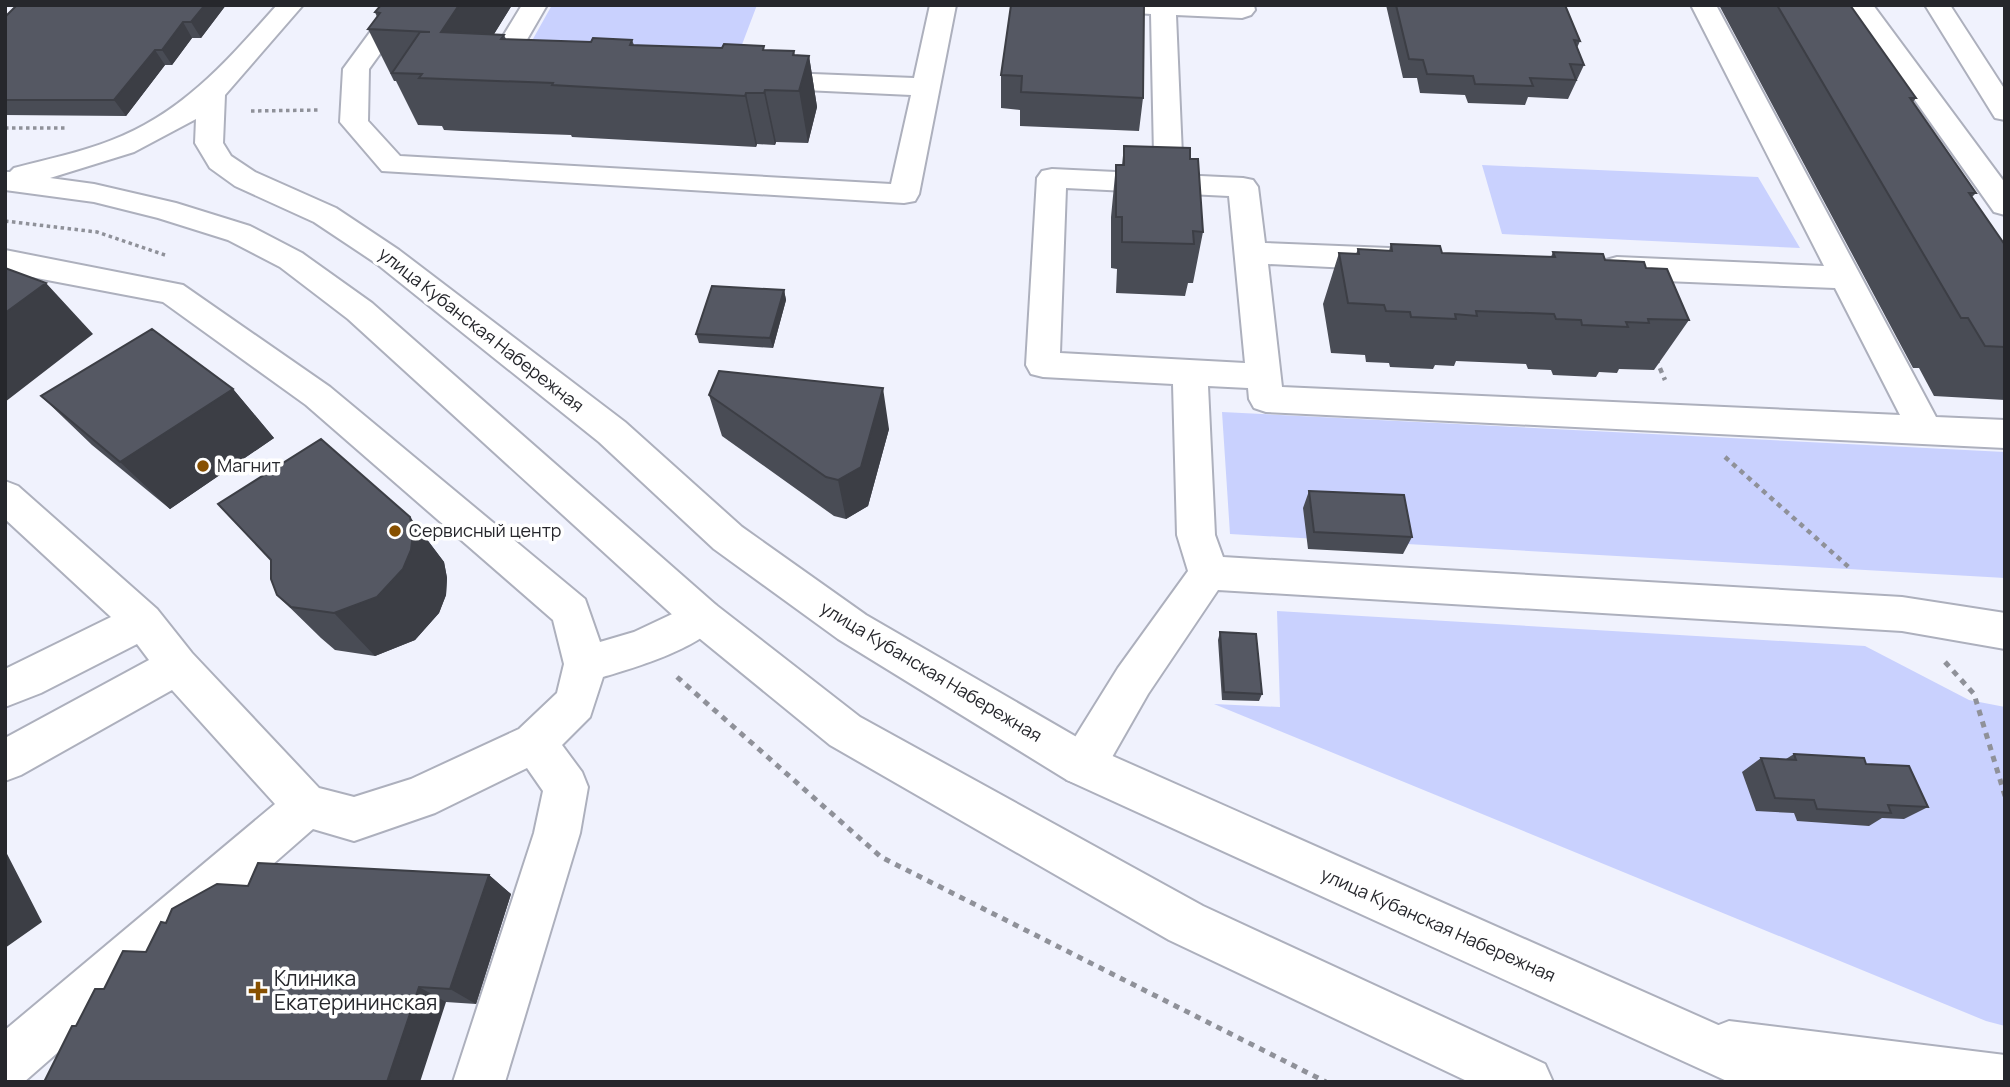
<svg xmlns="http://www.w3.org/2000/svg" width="2010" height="1087" viewBox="0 0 2010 1087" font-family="Manrope,sans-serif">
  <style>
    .green { fill: #c9d1fe }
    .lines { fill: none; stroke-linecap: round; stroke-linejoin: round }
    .minor-casing { stroke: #adb0bd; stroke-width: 4 }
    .major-casing { stroke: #adb0bd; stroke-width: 4 }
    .path-far2 { stroke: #8f9199; stroke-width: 3.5; stroke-dasharray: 3.5 3.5; stroke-linecap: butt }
    .path-far1 { stroke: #8f9199; stroke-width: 4.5; stroke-dasharray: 5 5; stroke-linecap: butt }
    .path { stroke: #8f9199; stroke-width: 5; stroke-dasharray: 6 6; stroke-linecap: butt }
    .minor { fill: #fff; fill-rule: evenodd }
    .major { fill: #fff; fill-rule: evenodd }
    .wall { fill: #494c55 }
    .shaded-wall { fill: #3c3e45 }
    .building { fill: #555863; stroke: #3c3e45; stroke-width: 2 }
    .poi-dot { fill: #875000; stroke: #fff; stroke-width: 2.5 }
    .labels { text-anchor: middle; stroke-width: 7; stroke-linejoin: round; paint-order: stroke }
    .street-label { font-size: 18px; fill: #26272c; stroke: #fff }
    .poi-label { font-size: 18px; fill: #26272c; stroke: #fff; text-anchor: start }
    .near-poi-label { font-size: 21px; fill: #26272c; stroke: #fff; text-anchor: start }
  </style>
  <rect width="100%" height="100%" fill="#f0f2fd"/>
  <path class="green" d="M552,5H757L735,63L524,55Z
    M1482,165L1758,177L1800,248L1502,234Z
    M1222,412L2005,452V578L1230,534Z
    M1277,611L1865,646L1969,700L2005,707V1026L1986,1021L1214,704L1280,707Z"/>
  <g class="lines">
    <defs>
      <path id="minor" d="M390,5H415L369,69L368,121L400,156L891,184L911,95L760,88L750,86L746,80L750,74L760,72L914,78L930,5H956L919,194L915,201L904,203L382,171L340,122L343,69Z
        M522,5H547L514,62L524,64L528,70L524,76L515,78L487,75L483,69Z
        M1086,5H1254L1255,10L1251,15L1242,18L1176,15L1182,155L1178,161L1168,164L1158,161L1154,155L1151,14L1089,10Z
        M1691,5H1716L1936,417L2005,420V448L1266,412L1254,408L1249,399L1248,388L1208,386L1215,535L1223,557L1902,597L2005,613V649L1902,631L1218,590L1148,694L1099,780L1083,786L1067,780L1061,765L1067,750L1118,668L1188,571L1177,535L1173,384L1043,377L1031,374L1026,365L1037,178L1042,171L1052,169L1243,178L1253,180L1258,187L1265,243L1389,248L1400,252L1405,259L1400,266L1389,270L1268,264L1282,387L1900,415L1835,288L1617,279L1606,276L1601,268L1606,260L1617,257L1824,266ZM1066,188L1229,196L1245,363L1060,353Z
        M1835,5H1873L2005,183V215L1994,212L1854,14L1838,10Z
        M1925,5H1950L2005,90V120L1995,118Z
        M5,250L183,285L330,387L585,599L600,642L634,632L702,600L716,605L722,617C708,646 634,668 603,677L590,717L562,745L582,772L588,787L580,833L505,1082H453L534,833L543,791L527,768L435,813L354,841L313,829L24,1082H5V1030L275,804L172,690L21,775L5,781V738L149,660L137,644L41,693L5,707V669L111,617L5,519V481L18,486L157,609L192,653L319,788L354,797L411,779L519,729L557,693L564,664L553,620L306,405L163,302L5,272Z
        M1729,1021L2005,1055V1082H1809L1729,1071L1711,1064L1704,1046L1711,1028Z"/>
      <path id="major" d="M277,5H303L225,95L223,143L231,156L255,172L336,208L399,250L625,422L742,527L866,615L1099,750L1806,1064L1814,1082H1729L1067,780L838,639L714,549L599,442L377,264L314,222L235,186L210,168L195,143L196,119L134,152L50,178L94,184L176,203L250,226L302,253L372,303L716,605L860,717L1203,906L1545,1064L1553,1082H1469L1169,940L830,745L688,629L348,319L280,267L228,240L158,218L94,202L5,190V172H10L14,168C47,159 80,153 112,140C183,113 228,60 277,5Z"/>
    </defs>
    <use href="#minor" class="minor-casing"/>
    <use href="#major" class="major-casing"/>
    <path class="path-far2" d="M251,111L319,110
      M5,128H68
      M5,221L97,232L165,255"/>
    <path class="path-far1" d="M1656,359L1665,380
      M1725,457L1852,570"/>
    <path class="path" d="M1945,662L1974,694L2005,796
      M677,677L881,857L1326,1082"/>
    <use href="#minor" class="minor"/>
    <use href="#major" class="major"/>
  </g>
  <path class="wall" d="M226,5L201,38H192L172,65H165L126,116L5,115V17Z
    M378,5H512L494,34L504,35L506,39L591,42L632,40L634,45L765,50L795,55L809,56L817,107L808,143L776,142L775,145L757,144L756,147L572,137L571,135L462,131L444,130L442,126L418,125L396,81H394L368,29L377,17L375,12L379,7Z
    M1011,5L1143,98L1139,131L1020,126V110L1001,108V75Z
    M1386,5H1565L1580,41L1577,48L1584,65L1568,99L1528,97L1525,105L1468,103L1465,95L1420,93L1417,78H1403Z
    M1719,5H1850L1916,98L1913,102L1976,193L1972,197L2005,245V400L1934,396L1919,368H1913Z
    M1124,146L1190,159L1203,232L1193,283H1188L1185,296L1116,293L1117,269L1111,268V217L1116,165H1122Z
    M1391,244L1442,253L1551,257L1553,252L1646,268L1689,320L1654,370L1619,369L1617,373L1599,372L1596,377L1553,375L1551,370L1528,369L1526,364L1456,361L1454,366L1435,365L1433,369L1390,367L1389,363L1366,362L1365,355L1331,353L1323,304L1339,253L1356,254L1358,249L1389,251Z
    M784,290L786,300L773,348L699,343L696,334Z
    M233,389L274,438L170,509L92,445L41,396Z
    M709,395L889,429L868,506L846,519L834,516L722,436Z
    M1309,491L1412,537L1403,554L1308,549L1303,508Z
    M410,517L444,562L447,578L446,595L439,613L415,640L375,656L335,650L321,638L277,595Z
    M1220,632L1262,694L1259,701L1222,700L1218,640Z
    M1794,754L1866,764L1928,807L1904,819L1882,818L1869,826L1797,821L1794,813L1756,811L1742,772L1761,758L1786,759Z
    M489,875L511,894L476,1004L446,1002L76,1026L104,989L146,952L166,923L248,886Z"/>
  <path class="shaded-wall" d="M205,5H226L201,38L191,22Z
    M459,5H512L465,81L441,32Z
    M183,22L192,38L172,65L162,50Z
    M155,50L165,65L126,116L114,100Z
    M794,51L800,88L809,56L817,107L808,143L793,55Z
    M765,90L776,142L775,145L764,93Z
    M746,93L757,144L756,147L745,96Z
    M46,283L93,334L5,402V313Z
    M784,290L786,300L773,348L770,338Z
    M883,388L889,429L868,506L846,519L838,480Z
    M233,389L274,438L170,509L120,462Z
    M410,517L444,562L447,578L446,595L439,613L415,640L375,656L334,613Z
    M5,850L42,922L5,948Z
    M489,875L511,894L476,1004L450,989Z
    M419,987L446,1002L420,1082H387Z"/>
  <path class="building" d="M17,5H205L191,22H183L162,50H155L114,100H5V17Z
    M381,5H459L441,32L504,35L501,39L591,42L593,38L632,40L630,45L722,48L724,44L764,46L763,50L794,51L793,55L809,56L799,91L765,90L764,93H746L745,96L552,85L553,83L419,78L422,74L392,73L420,32H430L368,29L380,13L375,12Z
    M1011,5H1144L1143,98L1021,92L1022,76L1001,75Z
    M1396,5H1565L1580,41L1574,40L1584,65L1570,64L1576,80L1530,78L1533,86L1475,84L1473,76L1427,74L1423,60L1409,59Z
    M1777,5H1850L1916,98H1910L1976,193H1969L2005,245V347L1985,346L1968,318H1961Z
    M1124,146L1190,148V159H1198L1203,232L1193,231L1194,244L1122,242V217H1116V165H1124Z
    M1391,244L1440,246L1442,253L1555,257L1553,252L1603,254L1605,260L1644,262L1646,268L1667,269L1689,320L1648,319L1649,323L1626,322L1628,327L1582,325L1581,320L1556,319L1554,314L1476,311L1477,316L1455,314L1456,319L1411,317L1410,312L1386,311L1384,305L1348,303L1339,253L1359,254L1358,249L1392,251Z
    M5,268L46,283L5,313Z
    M712,286L784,290L770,338L696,334Z
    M152,329L233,389L120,462L41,396Z
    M719,371L883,388L861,467L838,480L826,477L709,395Z
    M321,439L410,517L413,533L411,550L403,569L377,597L334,613L291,607L277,595L271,579V560L218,504Z
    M1309,491L1404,495L1412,537L1314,532Z
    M1220,632L1256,634L1262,694L1224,692Z
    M1794,754L1864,758L1866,764L1909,766L1928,807L1888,805L1891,813L1817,809L1814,800L1775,798L1761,758L1796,760Z
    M258,863L489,875L450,989L419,987L387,1082H44L72,1026H76L95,989H104L123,951L146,952L161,922L166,923L172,909L217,884L248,886Z"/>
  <g class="poi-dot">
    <circle cx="203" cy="466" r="7"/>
    <circle cx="395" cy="531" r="7"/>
    <path d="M254.5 980.5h7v7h7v7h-7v7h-7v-7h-7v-7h7z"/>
  </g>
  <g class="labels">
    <g class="street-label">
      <text transform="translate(481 330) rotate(38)" y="6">улица Кубанская Набережная</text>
      <text transform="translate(931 672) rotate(31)" y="6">улица Кубанская Набережная</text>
      <text transform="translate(1438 925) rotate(24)" y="6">улица Кубанская Набережная</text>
    </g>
    <g class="poi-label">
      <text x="217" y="472">Магнит</text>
      <text x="409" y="537">Сервисный центр</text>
    </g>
    <g class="near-poi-label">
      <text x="274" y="986">Клиника<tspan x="274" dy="24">Екатерининская</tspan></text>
    </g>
  </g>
  <rect width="2010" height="1087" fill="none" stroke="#26272c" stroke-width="14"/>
</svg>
